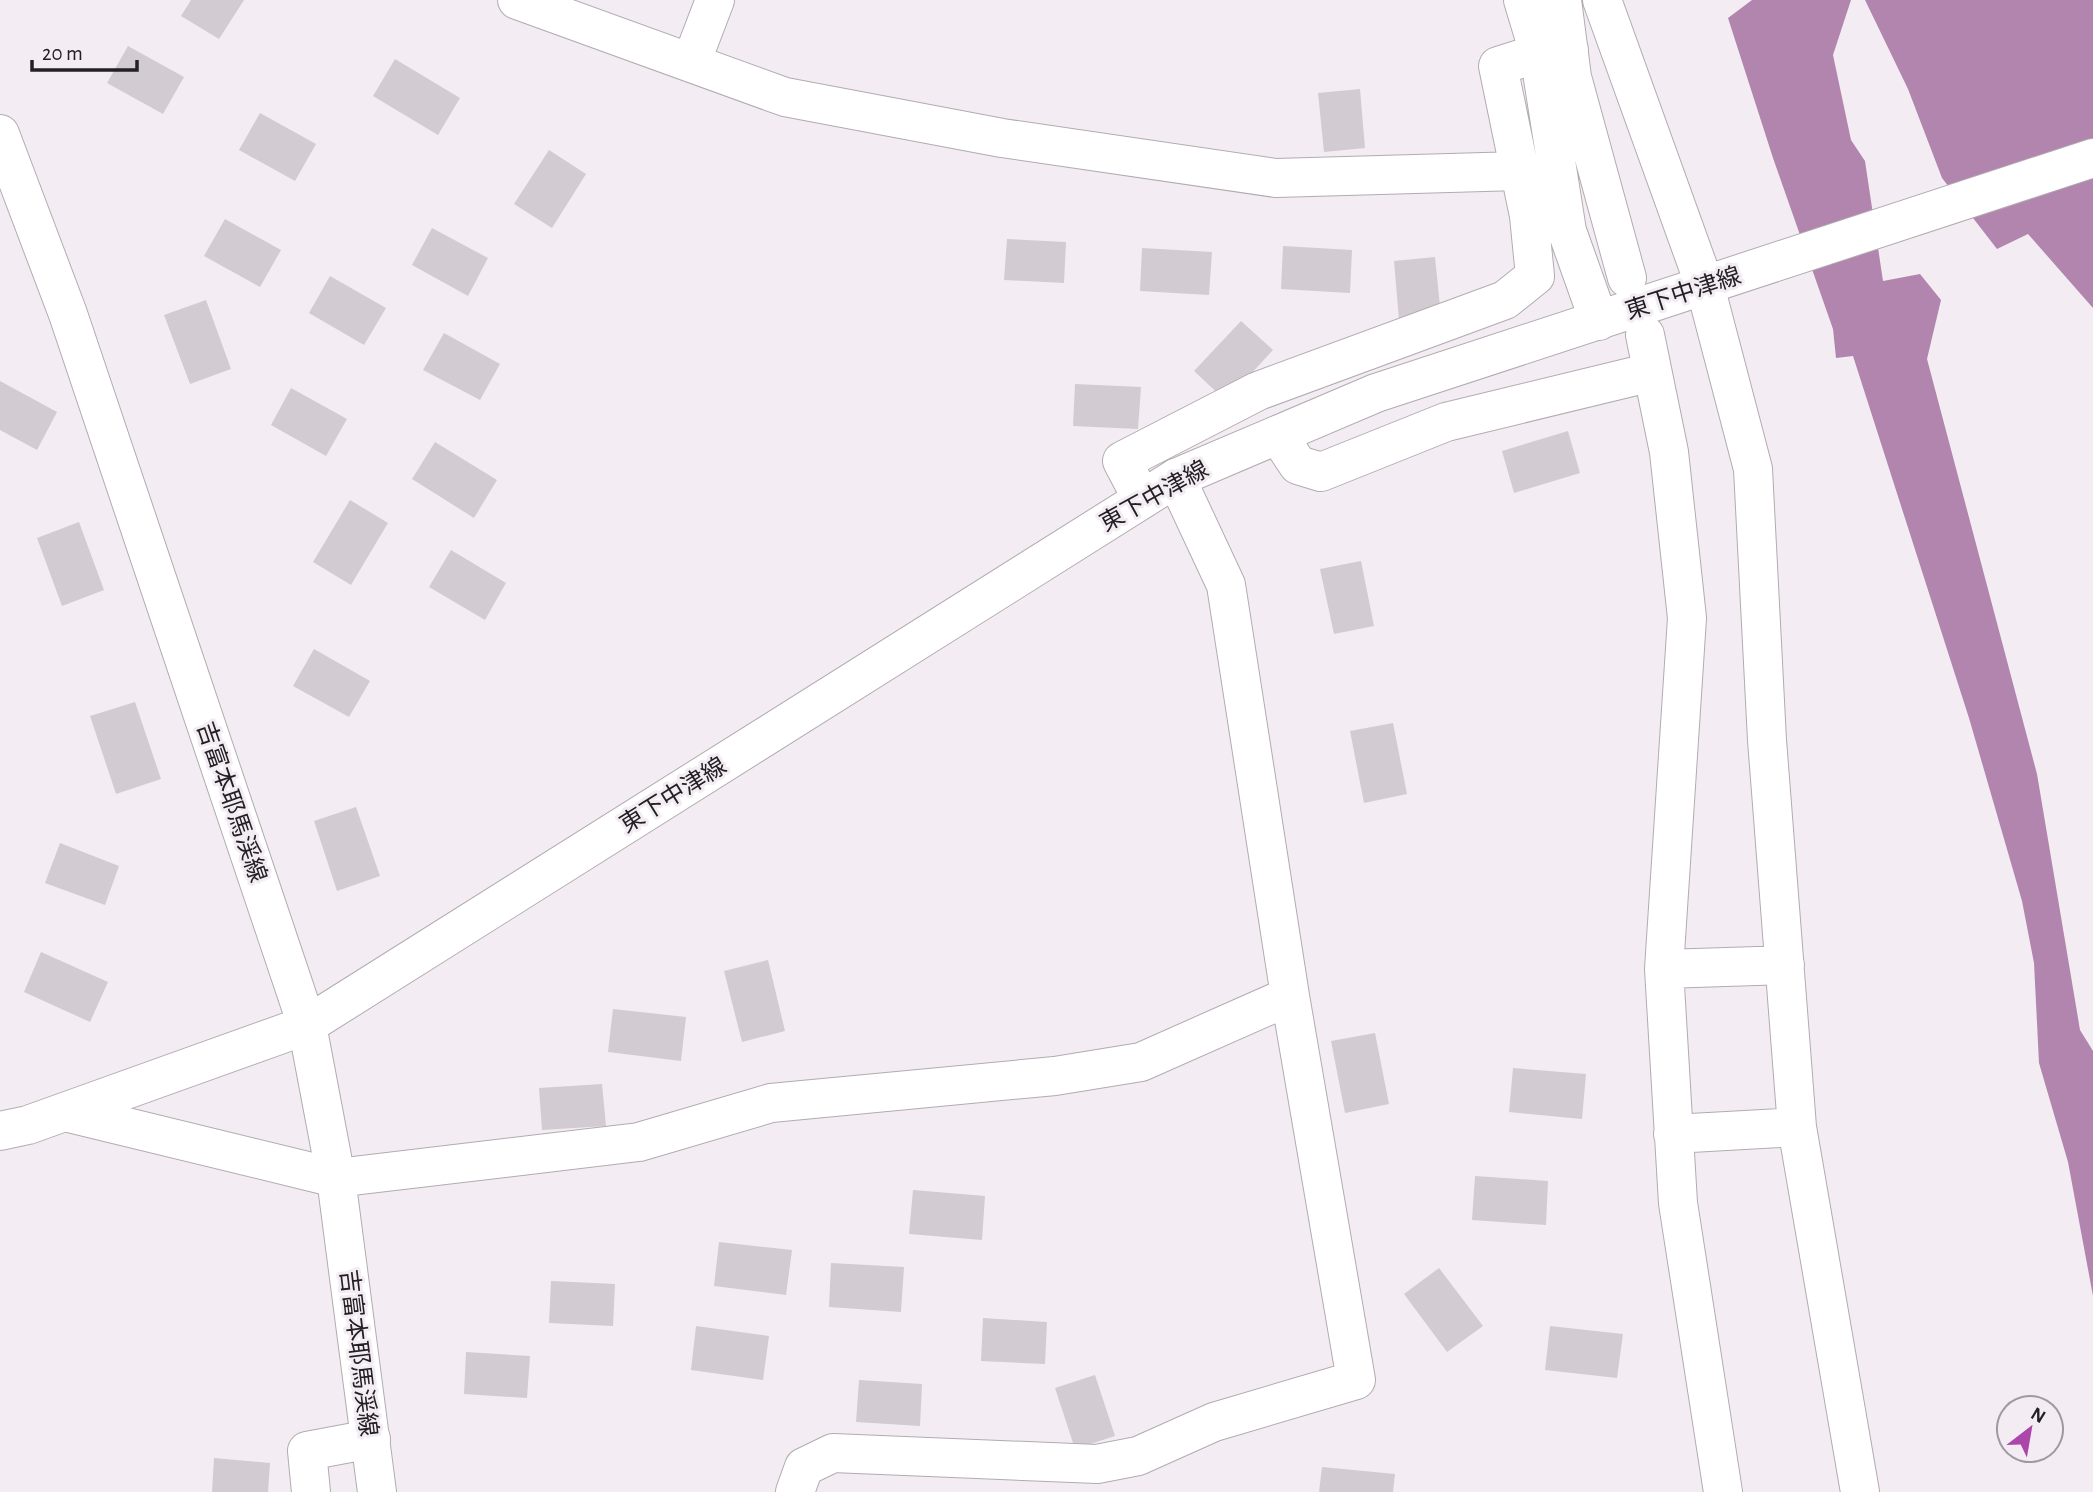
<svg xmlns="http://www.w3.org/2000/svg" width="2093" height="1492" viewBox="0 0 2093 1492" font-family="'Alegreya Sans','Noto Sans JP',sans-serif">
  <style>
    .water { fill: #b185ae }
    .building { fill: #d2cbd1 }
    .lines { fill: none; stroke-linecap: round; stroke-linejoin: round }
    .street-casing { stroke: #b2abb1; stroke-width: 40 }
    .secondary-casing { stroke: #b2abb1; stroke-width: 40 }
    .primary-casing { stroke: #b2abb1; stroke-width: 40 }
    .street { stroke: #fff; stroke-width: 38 }
    .secondary { stroke: #fff; stroke-width: 38 }
    .primary { stroke: #fff; stroke-width: 38 }
    .labels { text-anchor: middle; stroke-width: 6; stroke-linejoin: round; paint-order: stroke }
    .street-label { font-size: 24px; fill: #222022; stroke: #f4ecf3 }
  </style>
  <rect width="100%" height="100%" fill="#f4ecf3"/>
  <path class="water" d="M1752,0H1851L1833,55L1851,140L1865,161L1883,281L1920,274L1941,300L1927,359L2037,774L2080,1030L2093,1051V1296L2068,1162L2039,1063L2034,963L2022,901L1969,718L1853,356L1836,358L1833,329L1773,158L1728,18Z
    M1865,0H2093V308L2028,234L1997,249L1942,178L1908,89Z"/>
  <path class="building" d="M191,0H244L219,39L181,16Z
    M128,46L184,77L163,114L107,83Z
    M395,59L460,98L438,135L373,96Z
    M1360,89L1365,148L1324,152L1318,93Z
    M260,113L316,144L295,181L239,150Z
    M549,150L586,174L552,228L514,204Z
    M225,219L281,250L260,287L204,256Z
    M432,228L488,258L468,296L412,265Z
    M1007,239L1066,242L1064,283L1004,280Z
    M1283,246L1352,250L1350,293L1281,289Z
    M1142,248L1212,252L1209,295L1140,291Z
    M1435,257L1441,316L1399,320L1394,261Z
    M330,276L386,308L364,345L309,313Z
    M206,300L231,369L190,384L164,315Z
    M1241,321L1273,350L1226,401L1194,371Z
    M444,333L500,364L480,400L423,370Z
    M0,381L57,412L37,450L0,430Z
    M1075,384L1141,387L1138,429L1073,426Z
    M291,388L347,419L326,456L271,425Z
    M1568,431L1580,473L1514,493L1502,451Z
    M435,442L497,480L474,518L412,479Z
    M350,500L388,523L351,585L313,562Z
    M79,522L104,590L62,606L37,538Z
    M451,550L506,583L485,620L429,587Z
    M1361,561L1374,626L1334,634L1320,569Z
    M314,649L370,681L349,717L293,686Z
    M135,702L161,779L116,794L90,716Z
    M1393,723L1407,794L1364,803L1350,731Z
    M356,807L380,876L337,891L314,821Z
    M60,843L119,866L105,905L45,883Z
    M41,952L108,982L90,1022L24,992Z
    M768,960L785,1031L742,1042L724,971Z
    M613,1009L686,1017L681,1061L608,1052Z
    M1375,1033L1389,1104L1345,1113L1331,1041Z
    M1513,1068L1586,1074L1582,1119L1509,1112Z
    M602,1084L606,1126L542,1130L539,1088Z
    M1475,1176L1548,1181L1546,1225L1472,1220Z
    M913,1190L985,1196L982,1240L909,1234Z
    M719,1242L792,1250L786,1295L714,1286Z
    M831,1263L904,1267L901,1312L829,1307Z
    M1439,1268L1483,1326L1447,1352L1404,1294Z
    M551,1281L615,1284L613,1326L549,1323Z
    M983,1318L1047,1322L1045,1364L981,1361Z
    M696,1326L769,1336L763,1380L691,1370Z
    M1550,1326L1623,1334L1617,1378L1545,1370Z
    M466,1352L530,1356L527,1398L464,1394Z
    M1095,1375L1115,1436L1075,1449L1055,1388Z
    M859,1380L922,1384L920,1426L856,1422Z
    M214,1458L270,1463L268,1492H212Z
    M1322,1467L1395,1474L1393,1492H1319Z"/>
  <g class="lines">
    <defs>
      <path id="street" d="M517,0L785,97L1002,138L1276,178L1519,171
        M1562,0L1572,77L1627,278
        M1602,0L1705,286L1753,469L1767,740L1797,1127L1860,1492
        M1569,50L1539,53L1567,231L1599,321
        M691,63L715,0
        M1645,335L1669,452L1687,618L1664,969L1678,1203L1723,1492
        M1278,435L1298,465L1321,472L1446,422L1652,372
        M1142,499L1122,461L1258,391L1505,300L1535,276L1529,216L1498,66L1539,53L1523,0
        M1664,969L1785,965
        M65,1112L336,1178L639,1142L771,1103L1055,1076L1141,1062L1290,996
        M1673,1134L1797,1127
        M311,1492L307,1451L371,1439
        M795,1492L804,1467L833,1453L1097,1464L1138,1456L1214,1422L1356,1380L1290,996L1226,585L1176,478"/>
      <path id="secondary" d="M0,1131L28,1125L307,1025L1176,478L1376,393L2093,158"/>
      <path id="primary" d="M0,134L68,314L307,1025L336,1178L377,1492"/>
    </defs>
    <use href="#street" class="street-casing"/>
    <use href="#secondary" class="secondary-casing"/>
    <use href="#primary" class="primary-casing"/>
    <use href="#street" class="street"/>
    <use href="#secondary" class="secondary"/>
    <use href="#primary" class="primary"/>
  </g>
  <g class="labels">
    <g class="street-label">
      <text transform="translate(1683 293) rotate(-18)" y="8">東下中津線</text>
      <text transform="translate(1154 496) rotate(-29)" y="8">東下中津線</text>
      <text transform="translate(673 795) rotate(-32)" y="8">東下中津線</text>
      <text transform="translate(232 802) rotate(71)" y="8">吉富本耶馬渓線</text>
      <text transform="translate(359 1353) rotate(83)" y="8">吉富本耶馬渓線</text>
    </g>
  </g>
  <g transform="translate(2030 1429) rotate(31)"><circle r="33" fill="#f4ecf3" stroke="#a09a9f" stroke-width="2"/>
  <path d="M0-5L12 26L0 18L-12 26Z" fill="#ad46aa"/>
  <text y="-10" font-size="19" font-weight="bold" text-anchor="middle" fill="#222022">N</text>
  </g>
  <path d="M32 60v10h105v-10" fill="none" stroke="#222022" stroke-width="3.5"/>
  <text x="42" y="60" font-size="21" fill="#222022" stroke="#f4ecf3" stroke-width="5" paint-order="stroke">20 m</text>
</svg>
